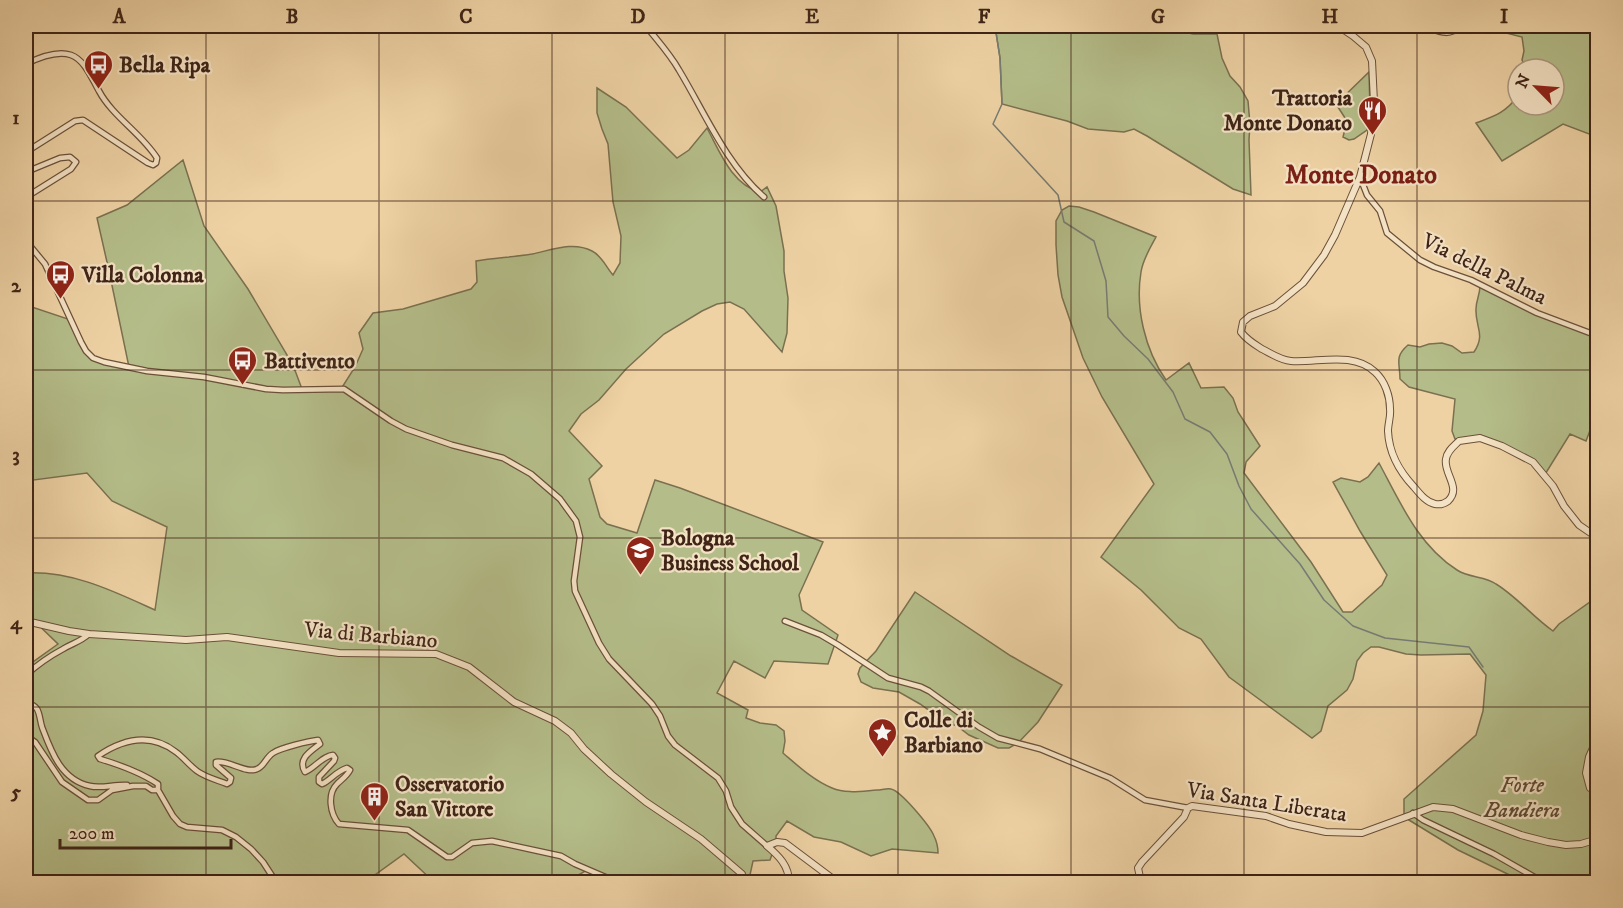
<svg xmlns="http://www.w3.org/2000/svg" width="1623" height="908" viewBox="0 0 1623 908" font-family="'IM FELL DW Pica',serif">
  <style>
    .green { fill: #b4bd89; stroke: #7a7050; stroke-width: 1.5 }
    .lines { fill: none; stroke-linecap: round; stroke-linejoin: round }
    .stream { stroke: #777b73; stroke-width: 1.5 }
    .minor-casing { stroke: #6b503a; stroke-width: 7 }
    .tertiary-casing { stroke: #6b503a; stroke-width: 8 }
    .minor { stroke: #f4e2c4; stroke-width: 4.5 }
    .tertiary { stroke: #f4e2c4; stroke-width: 6 }
    .grid { fill: none; stroke: #3f2417; stroke-width: 1.5; stroke-opacity: 0.55 }
    .labels { text-anchor: middle; stroke-width: 4.5; stroke-linejoin: round; paint-order: stroke }
    .poi-label { font-size: 22px; font-weight: bold; fill: #3f2417; stroke: #f4e2c4; text-anchor: start }
    .street-label { font-size: 22px; fill: #3f2417; stroke: #f4e2c4 }
    .park-label { font-size: 22px; font-style: italic; fill: #5c4a34; stroke: #f4e2c4 }
    .quarter-label { font-size: 26px; font-weight: bold; fill: #7a1f14; stroke: #f4e2c4 }
    .neatline { fill: none; stroke: #3f2417; stroke-width: 2 }
    .grid-label { font-size: 20px; text-anchor: middle; font-weight: bold; fill: #3f2417 }
  </style>
  <rect width="100%" height="100%" fill="#eed2a4"/>
  <filter id="stains"><feTurbulence type="fractalNoise" baseFrequency=".00333" numOctaves="4"/><feColorMatrix values="0 0 0 0 .2 0 0 0 0 .09 0 0 0 0 .02 0 0 0 .5 -.17"/></filter>
  <radialGradient id="worn" r=".72"><stop offset=".6" stop-color="#630" stop-opacity="0"/><stop offset="1" stop-color="#630" stop-opacity=".3"/></radialGradient>
  <path class="green" d="M995,26H1171L1173,29L1193,34H1217L1222,58L1230,76L1240,87L1248,101L1250,124L1249,140L1251,195L1233,189L1147,136L1134,129L1124,132L1088,129L1067,121L1002,104L1000,58Z
    M1479,26H1597V137L1563,124L1502,161L1476,123C1495,116 1505,113 1518,96V105H1554V69H1526L1522,60L1524,51L1522,37Z
    M1369,72L1370,110L1367,130L1354,139L1349,140L1343,137L1347,121L1336,104Z
    M597,88L626,107L677,158L689,150L707,128C720,152 732,185 760,192L767,187L776,206L784,251V271L788,298L787,333L782,352L744,309L730,302L717,304L702,311L664,334L626,369L599,400L581,414L569,431L602,466L589,479L600,517L607,524L637,533L655,480L680,488L823,542L799,595L802,610L838,635L828,664L774,661L765,678L734,661L717,693L748,710L746,718L760,723L776,725L784,731L785,741L783,753C797,765 814,781 832,788C846,794 862,791 877,790C881,790 887,788 891,789C901,791 930,826 934,836C937,842 938,847 938,853L892,849L871,856L841,842L814,837L787,821L776,836V843L770,860L753,861L750,875L745,882H612L587,870L573,878L572,882H434L404,854L365,882H40L32,877H26V667L58,644L26,613V573C73,571 113,591 155,610L167,527L112,501L87,473L26,481V305L71,320L86,352L102,361L129,367L109,271L97,218L127,205L183,160L204,226L248,289L293,365L302,389H341L355,367L363,349L359,333L373,313L403,309L471,289L477,282L476,261C495,258 514,257 532,254C552,250 573,241 592,251C602,256 606,267 613,275L620,263L621,236L613,202L608,144L602,129L597,113Z
    M1069,206L1079,207L1094,212L1156,237C1150,248 1143,259 1141,272C1135,308 1145,350 1166,380L1189,363L1201,388L1224,387L1233,398L1238,412L1260,446L1246,462L1244,473L1311,562L1343,612H1352L1382,585L1387,575L1360,531L1333,482L1341,478L1360,482L1368,477L1379,463C1400,502 1418,545 1457,570C1469,578 1485,576 1496,584C1516,596 1533,617 1553,631L1559,624L1597,597V882H1524L1458,850L1404,817V799L1476,735L1483,711L1486,675L1470,654L1421,655L1406,654L1379,647H1371L1363,653L1357,661L1353,679L1347,690L1328,706L1321,731L1312,738L1229,677L1201,639L1179,628L1141,590L1101,557L1154,484L1102,397L1083,358L1062,297L1058,275L1056,245V221L1062,210Z
    M1480,285L1515,304L1597,338V412L1586,441L1570,434L1544,476C1522,451 1489,437 1455,439L1452,431L1455,399L1409,387L1400,379C1400,363 1394,357 1408,345L1420,347L1429,344L1442,343L1452,346L1462,353L1474,352C1486,334 1475,327 1476,309C1476,300 1480,296 1480,285Z
    M915,592L1011,656L1062,685L1038,722L1018,743L1009,748H998L969,735L957,726L944,721L920,704L899,692L873,688L861,682L858,674L860,668L876,651Z"/>
  <g class="lines">
    <path class="stream" d="M995,26L1000,58L1002,104L993,124L1058,195L1064,222L1094,241L1106,281L1108,317L1124,336L1148,359L1173,392L1185,419L1210,432L1227,454L1239,486L1251,509L1300,564L1324,600L1353,626L1385,638L1469,647L1483,667"/>
    <defs>
      <path id="minor" d="M646,26C657,40 670,54 679,70C705,113 726,164 764,197
        M1368,26L1385,28L1393,26
        M1423,26C1438,31 1448,38 1461,26
        M26,64C38,58 56,50 71,55C85,60 92,79 99,91C113,117 141,133 157,158L156,163L153,165L148,163L83,120L75,121L26,152
        M26,172L60,158L70,157L76,162L71,169L31,194L26,199
        M1360,177L1367,195L1380,211L1387,233L1420,260L1434,267L1471,280L1537,313L1598,336
        M26,241L45,264L81,342L86,351L93,358L104,362L147,371L204,377L266,389L283,390L344,389L391,421L406,429L452,445L503,458L531,474L560,499L576,521L580,537L574,581L575,591L599,643L609,659L652,704L660,716L668,736L675,745L718,778L726,791L731,807L742,824L767,846
        M785,621L821,635L838,645L888,678L921,687L929,691L979,727L998,738L1040,749L1110,778L1145,800L1188,808
        M26,675C37,665 50,656 63,649C73,643 80,642 89,634
        M26,701C29,703 34,705 37,709C40,714 40,721 42,727C51,751 61,780 90,786C101,789 115,784 127,785
        M26,736L35,742L62,782L88,800H98L112,790L133,786H146L152,790H158
        M1413,813L1423,820L1494,854L1543,882
        M276,882L263,862L251,849L236,837L222,830L187,827L180,824L173,816L158,790V784C140,772 120,765 100,759L98,756C123,739 150,732 176,752C183,757 189,765 197,771C205,777 217,780 227,784L230,782L231,778L216,765V762C229,760 246,774 257,769C264,767 266,757 273,753C280,748 309,741 318,740L320,744C311,751 297,759 305,772C315,768 322,756 333,755L335,758L334,761L319,777V782L322,784C331,780 335,772 347,768L350,770C347,776 342,779 337,784C327,794 330,814 339,824L408,830L447,857H452L472,843L492,841L561,856L575,864L617,882"/>
      <path id="tertiary" d="M1338,26L1353,36L1366,47L1372,61L1374,102L1371,134L1360,177L1335,235L1324,255L1303,283L1275,306L1250,316L1243,322L1241,332C1247,340 1254,344 1262,349C1272,354 1280,360 1291,361C1318,363 1353,351 1375,372C1385,381 1390,396 1390,409C1391,416 1388,424 1388,431C1389,454 1399,471 1414,487C1420,494 1426,502 1435,504C1440,505 1444,504 1448,501C1462,488 1443,473 1446,459C1447,451 1454,446 1459,441L1480,438L1502,446L1533,462L1553,486L1564,506L1579,525L1598,538
        M26,621L69,631L89,634L186,640L227,637L339,653L436,654L469,667L514,702L555,721L571,733L584,749L611,774L646,802L701,839L742,874V882
        M1598,737L1589,757L1586,773L1590,788L1598,792
        M789,882C789,866 779,856 767,846L777,842L785,843L837,882
        M1141,882L1138,868L1142,862L1184,817L1188,808L1192,806L1266,816L1289,824L1326,832L1362,833L1433,807L1453,809L1521,835L1548,842L1566,845L1581,844L1598,839"/>
    </defs>
    <use href="#minor" class="minor-casing"/>
    <use href="#tertiary" class="tertiary-casing"/>
    <use href="#minor" class="minor"/>
    <use href="#tertiary" class="tertiary"/>
  </g>
  <path class="grid" d="M206,26V882M379,26V882M552,26V882M725,26V882M898,26V882M1071,26V882M1244,26V882M1417,26V882M26,201H1598M26,370H1598M26,538H1598M26,707H1598"/>
  <defs>
    <symbol id="bus-pin" viewBox="-11 -11 22 30"><path d="M0 17L-7.5 6A9.5 9.5 0 1 1 7.5 6Z" fill="#8f2418" stroke="#f4e2c4"/><path d="M-5-6H5V4H4V6H2V4H-2V6H-4V4H-5ZM-3.5-4V0h7V-4ZM-3.5 1.2v1.5H-2V1.2ZM2 1.2v1.5H3.5V1.2Z" fill="#fff"/></symbol>
    <symbol id="restaurant-pin" viewBox="-11 -11 22 30"><path d="M0 17L-7.5 6A9.5 9.5 0 1 1 7.5 6Z" fill="#8f2418" stroke="#f4e2c4"/><path d="M-5-6h1v4h1v-4h1v4h1v-4h1v5L-1.5 .5V6h-2V.5L-5-1ZM5-6V6H3V1.5H1.5Q1.5-4 5-6Z" fill="#fff"/></symbol>
    <symbol id="university-pin" viewBox="-11 -11 22 30"><path d="M0 17L-7.5 6A9.5 9.5 0 1 1 7.5 6Z" fill="#8f2418" stroke="#f4e2c4"/><path d="M0-5L7-2L0 1L-7-2ZM-4 1L0 2.5L4 1V4Q0 6-4 4Z" fill="#fff"/></symbol>
    <symbol id="sight-pin" viewBox="-11 -11 22 30"><path d="M0 17L-7.5 6A9.5 9.5 0 1 1 7.5 6Z" fill="#8f2418" stroke="#f4e2c4"/><path d="M0-6L1.8-2.2L6-1.7L2.9 1.2L3.7 5.4L0 3.3L-3.7 5.4L-2.9 1.2L-6-1.7L-1.8-2.2Z" fill="#fff"/></symbol>
    <symbol id="building-pin" viewBox="-11 -11 22 30"><path d="M0 17L-7.5 6A9.5 9.5 0 1 1 7.5 6Z" fill="#8f2418" stroke="#f4e2c4"/><path d="M-4-6H4V6H1V3H-1V6H-4ZM-2.5-4.3h1.7v1.8h-1.7ZM.8-4.3h1.7v1.8H.8ZM-2.5-1h1.7V.8h-1.7ZM.8-1h1.7V.8H.8Z" fill="#fff"/></symbol>
  </defs>
  <g fill-rule="evenodd">
    <use href="#bus-pin" x="82" y="48" width="33" height="45"/>
    <use href="#restaurant-pin" x="1356" y="94" width="33" height="45"/>
    <use href="#bus-pin" x="44" y="258" width="33" height="45"/>
    <use href="#bus-pin" x="226" y="344" width="33" height="45"/>
    <use href="#university-pin" x="624" y="534" width="33" height="45"/>
    <use href="#sight-pin" x="866" y="716" width="33" height="45"/>
    <use href="#building-pin" x="358" y="780" width="33" height="45"/>
  </g>
  <g class="labels">
    <g class="poi-label">
      <text x="119" y="72">Bella Ripa</text>
      <text x="1352" y="105" text-anchor="end">Trattoria<tspan x="1352" dy="25">Monte Donato</tspan></text>
      <text x="82" y="282">Villa Colonna</text>
      <text x="264" y="368">Battivento</text>
      <text x="661" y="545">Bologna<tspan x="661" dy="25">Business School</tspan></text>
      <text x="904" y="727">Colle di<tspan x="904" dy="25">Barbiano</tspan></text>
      <text x="395" y="791">Osservatorio<tspan x="395" dy="25">San Vittore</tspan></text>
    </g>
    <g class="street-label">
      <text transform="translate(1485 268) rotate(26)" y="8">Via della Palma</text>
      <text transform="translate(371 634) rotate(5)" y="8">Via di Barbiano</text>
      <text transform="translate(1267 801) rotate(9)" y="8">Via Santa Liberata</text>
    </g>
    <g class="park-label">
      <text x="1522" y="792">Forte<tspan x="1522" dy="25">Bandiera</tspan></text>
    </g>
    <g class="quarter-label">
      <text x="1361" y="183">Monte Donato</text>
    </g>
  </g>
  <rect width="1623" height="908" fill="none" stroke="#eed2a4" stroke-width="66"/>
  <g transform="translate(1536 87) rotate(295)"><circle r="28" fill="#f4e2c4" stroke="#ac967f" stroke-width="1.5"/>
  <path d="M0-4.5L10 22L0 15L-10 22Z" fill="#8f2418"/>
  <text y="-9" font-size="16" font-weight="bold" text-anchor="middle" fill="#3f2417">N</text>
  </g>
  <path d="M60 839v9h171v-9" fill="none" stroke="#3f2417" stroke-width="3"/>
  <text x="69" y="839" font-size="18" fill="#3f2417" stroke="#f4e2c4" stroke-width="4.5" paint-order="stroke">200 m</text>
  <rect x="33" y="33" width="1557" height="842" class="neatline"/>
  <g class="grid-label">
    <text x="119" y="23">A</text>
    <text x="292" y="23">B</text>
    <text x="466" y="23">C</text>
    <text x="638" y="23">D</text>
    <text x="812" y="23">E</text>
    <text x="984" y="23">F</text>
    <text x="1158" y="23">G</text>
    <text x="1330" y="23">H</text>
    <text x="1504" y="23">I</text>
    <text x="16" y="124">1</text>
    <text x="16" y="292">2</text>
    <text x="16" y="461">3</text>
    <text x="16" y="629">4</text>
    <text x="16" y="798">5</text>
  </g>
  <rect width="100%" height="100%" filter="url(#stains)"/>
  <rect width="100%" height="100%" fill="url(#worn)"/>
</svg>
